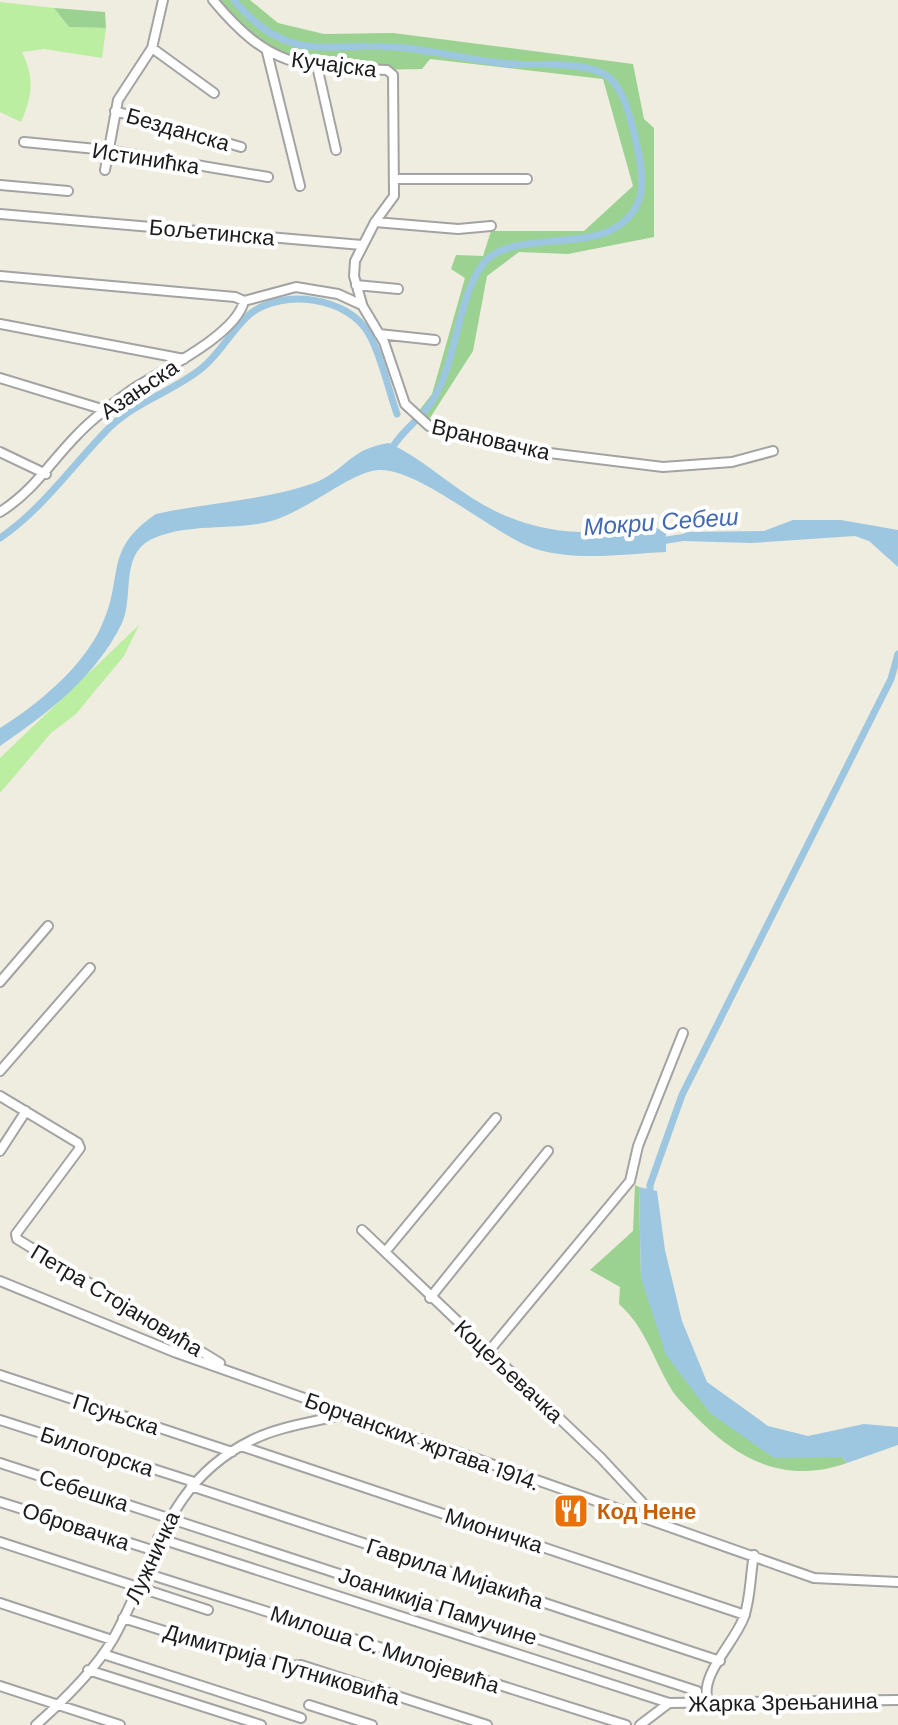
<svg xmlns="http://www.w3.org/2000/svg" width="898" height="1725" viewBox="0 0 898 1725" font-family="'DM Sans',sans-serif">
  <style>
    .grass { fill: #bbeea1 }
    .forest { fill: #9bd291 }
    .water { fill: #9dc7e0 }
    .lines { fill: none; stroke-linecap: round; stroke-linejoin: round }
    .canal { stroke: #9dc7e0; stroke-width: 7 }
    .minor-casing { stroke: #a3a3a3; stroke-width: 12 }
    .minor { stroke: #fff; stroke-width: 8 }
    .labels { text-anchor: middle; stroke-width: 8; stroke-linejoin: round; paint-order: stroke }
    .street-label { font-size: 22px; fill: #1c1c1c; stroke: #fff }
    .food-label { font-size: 22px; font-weight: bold; fill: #c56008; stroke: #fff; text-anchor: start }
    .water-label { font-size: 24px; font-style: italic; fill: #4169b3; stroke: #fff }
  </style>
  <rect width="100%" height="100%" fill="#efece0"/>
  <path class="grass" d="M0,2L54,8L69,27L106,28L102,58L44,49L22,52C35,79 32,96 21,122L0,112Z
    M139,625L124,656L94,692L76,714L51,733L0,793V758Z"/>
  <path class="forest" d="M214,0H250L278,23L324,34L393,33L633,64L644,119L654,128V237L568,254L519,252L487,276L473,351L428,421L418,412L432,394L465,278L451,269L456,255L483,256L491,231H584L633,186L603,79L430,59L422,69C375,70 313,71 269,50C249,41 230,15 214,0Z
    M54,8L105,12L106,28L69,27Z
    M635,1185L639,1187L641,1278L710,1413L842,1457L847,1463C784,1485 738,1460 694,1415C686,1406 676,1398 670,1387C653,1358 645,1327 619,1304L620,1287L590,1270L633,1231Z"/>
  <path class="water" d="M389,443C419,457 444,480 472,498C536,538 585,535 657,528L666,534V552C623,554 575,562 533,548C493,534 418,467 378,470C349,472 302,516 263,523C227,530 184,523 150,540C120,556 134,598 122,623C96,677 48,713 0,746V728C37,705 82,668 101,627C125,578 102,550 156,514C209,502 263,501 314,483C346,471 348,449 389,443Z
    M793,520H841L898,530V567L869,541L855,536L751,543L683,541L685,532L764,531Z
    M639,1187L657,1191L665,1250L682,1321L707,1382L768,1426L808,1436L864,1424L898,1427V1445L847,1463L842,1457L774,1458L710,1413L666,1355L641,1278Z"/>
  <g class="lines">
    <path class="canal" d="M234,0C290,68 331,40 405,48C442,52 477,62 514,64C540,66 580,61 604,74C623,84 630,117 635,137C643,172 651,207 615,228C580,249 507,232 483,264C457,298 458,358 433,400C422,418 400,432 391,450
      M0,538C44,508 73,464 110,427C137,401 174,391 202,368C221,353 232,329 250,314C282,288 349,297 369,334C382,357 388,389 397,414
      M661,541L692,536
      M650,1199V1185L682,1095L891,679L898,654"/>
    <defs>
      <path id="minor" d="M213,0C270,69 302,68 387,70L393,75L394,196L375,222L355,261L354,276L362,304
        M152,48L214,93
        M267,52L300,186
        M317,66L336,150
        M115,111L241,147
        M24,142L107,150L268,177
        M105,170L118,100L152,48L163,0
        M394,179H527
        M0,185L68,191
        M0,214L362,245
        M375,222L458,229L491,226
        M0,276L235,297L244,301L296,287L338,294L362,305L384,342L405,404L429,426L533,451L663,467L732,462L773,451
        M356,285L398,289
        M0,324L184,359
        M379,334L435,340
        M0,378L105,410
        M0,452L46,474
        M0,512C34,491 51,461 78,434C93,418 112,404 130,391C158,372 236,336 244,301
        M0,982L48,926
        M0,1071L90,968
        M0,1096L78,1143L80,1148L16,1234L17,1239L220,1363
        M0,1151L26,1111
        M362,1230L601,1458L642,1502L648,1517
        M385,1252L496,1118
        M0,1281L174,1352L814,1578L898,1582
        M430,1298L548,1151
        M489,1351L630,1181L638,1146L683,1033
        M0,1375L232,1452
        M0,1420L194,1482
        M241,1446L745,1615
        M0,1463L697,1691V1702
        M191,1486L720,1661
        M0,1502L152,1550
        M158,1538L669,1703L898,1700
        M0,1542L208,1610
        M145,1573L626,1725
        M0,1603L112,1640
        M123,1618L279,1667L301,1665L487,1725
        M103,1654L301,1718
        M88,1670L261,1725
        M0,1686L120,1725
        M708,1701C699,1675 734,1644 744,1617C751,1597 750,1575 754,1555
        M309,1705L372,1725
        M36,1725C63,1701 95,1670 113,1639C156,1563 164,1483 252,1440C280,1426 315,1422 346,1414
        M640,1725L669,1703"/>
    </defs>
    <use href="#minor" class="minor-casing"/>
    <use href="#minor" class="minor"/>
  </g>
  <defs>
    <symbol id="restaurant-square" viewBox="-11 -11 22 22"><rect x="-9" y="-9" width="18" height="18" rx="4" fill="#e8710a" stroke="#fff"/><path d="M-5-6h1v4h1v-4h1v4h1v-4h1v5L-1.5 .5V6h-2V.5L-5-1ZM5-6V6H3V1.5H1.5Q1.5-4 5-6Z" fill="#fff"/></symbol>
  </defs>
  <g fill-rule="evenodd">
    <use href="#restaurant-square" x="551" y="1491" width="40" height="40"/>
  </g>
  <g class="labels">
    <g class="street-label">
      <text transform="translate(334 64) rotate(7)" y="8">Кучајска</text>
      <text transform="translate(178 129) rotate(16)" y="8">Безданска</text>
      <text transform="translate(146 158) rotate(9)" y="8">Истинићка</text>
      <text transform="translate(212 232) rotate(5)" y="8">Бољетинска</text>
      <text transform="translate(139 389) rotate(-34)" y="8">Азањска</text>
      <text transform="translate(491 439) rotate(13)" y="8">Врановачка</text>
      <text transform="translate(117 1300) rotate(31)" y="8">Петра Стојановића</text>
      <text transform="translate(509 1371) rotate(43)" y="8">Коцељевачка</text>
      <text transform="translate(116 1414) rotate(18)" y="8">Псуњска</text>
      <text transform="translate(422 1441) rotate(20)" y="8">Борчанских жртава 1914.</text>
      <text transform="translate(97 1451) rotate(18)" y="8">Билогорска</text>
      <text transform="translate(84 1490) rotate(18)" y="8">Себешка</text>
      <text transform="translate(76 1526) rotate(18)" y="8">Обровачка</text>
      <text transform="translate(494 1530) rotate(18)" y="8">Мионичка</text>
      <text transform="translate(152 1557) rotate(-65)" y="8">Лужничка</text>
      <text transform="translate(455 1573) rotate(18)" y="8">Гаврила Мијакића</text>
      <text transform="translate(438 1606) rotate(18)" y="8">Јоаникија Памучине</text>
      <text transform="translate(385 1649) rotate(18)" y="8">Милоша С. Милојевића</text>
      <text transform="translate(282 1664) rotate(16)" y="8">Димитрија Путниковића</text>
      <text transform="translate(783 1702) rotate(-1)" y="8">Жарка Зрењанина</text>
    </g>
    <g class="food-label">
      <text x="597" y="1519">Код Нене</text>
    </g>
    <g class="water-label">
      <text transform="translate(661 522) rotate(-4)" y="8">Мокри Себеш</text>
    </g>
  </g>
</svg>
